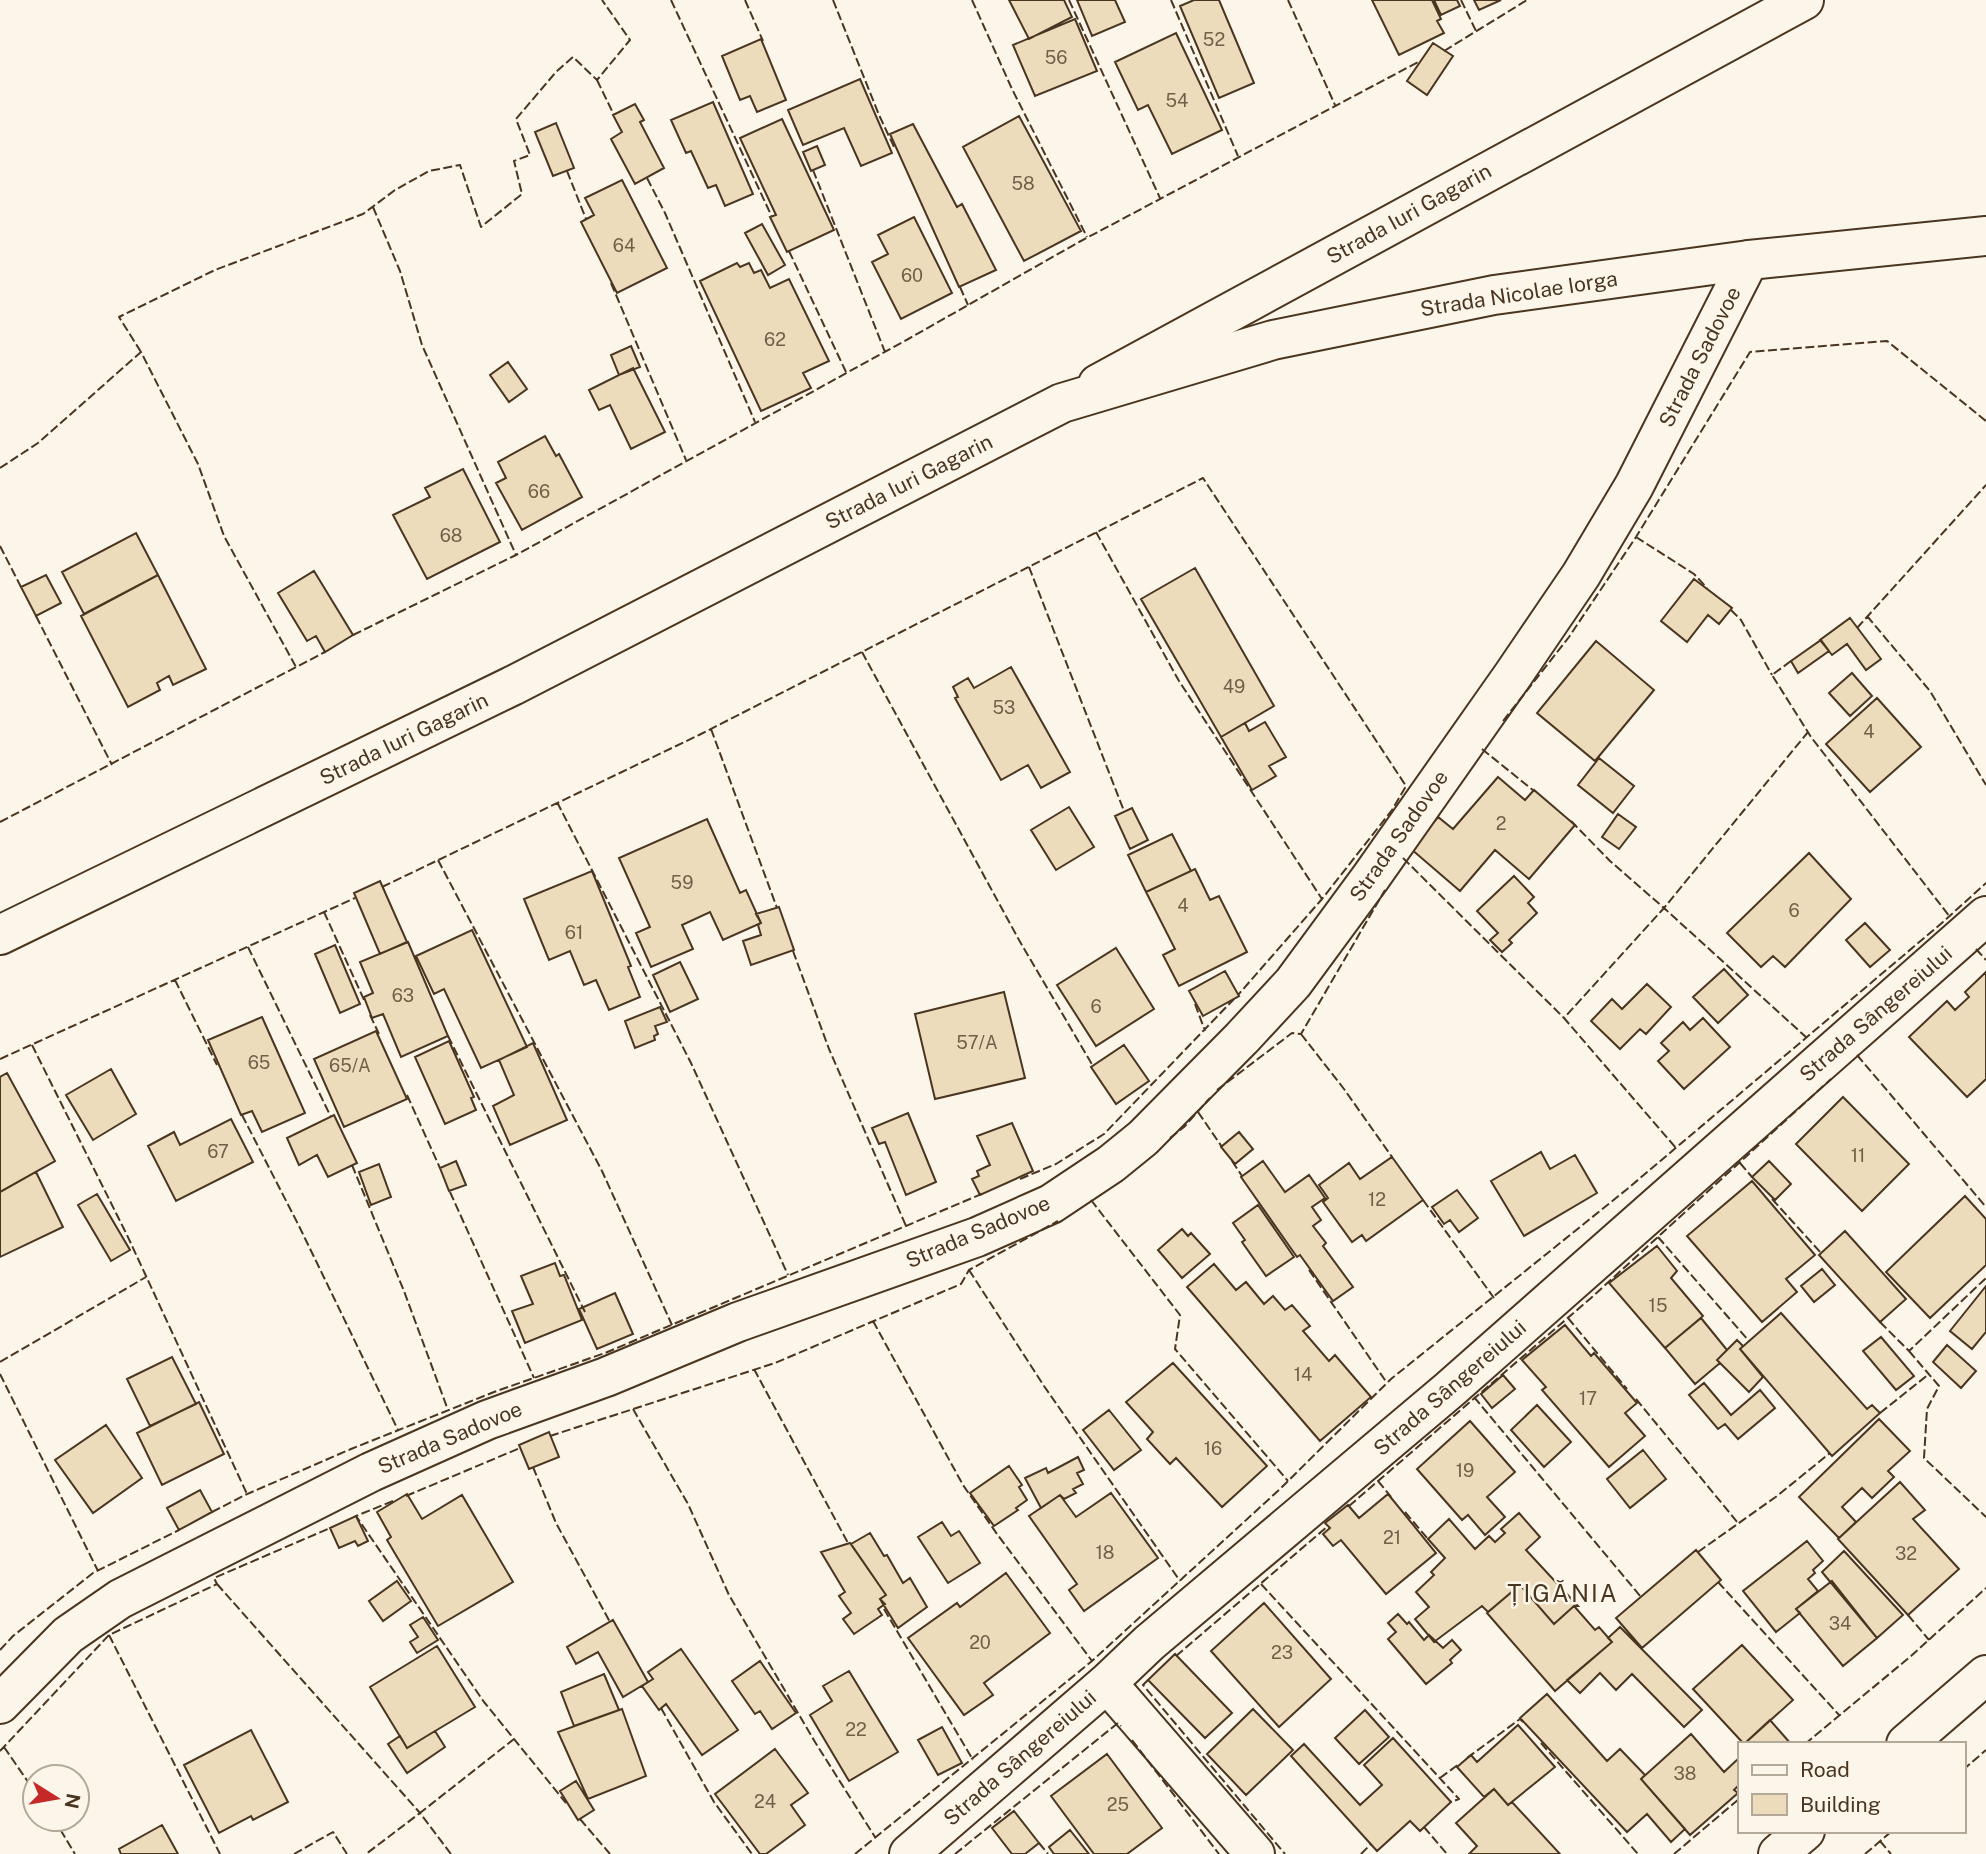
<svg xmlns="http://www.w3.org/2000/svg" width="1986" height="1854" viewBox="0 0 1986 1854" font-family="'Public Sans',sans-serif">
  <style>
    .building { fill: #ecdcbc; stroke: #4a3520; stroke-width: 2 }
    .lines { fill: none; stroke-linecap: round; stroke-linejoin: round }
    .minor-casing { stroke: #4a3520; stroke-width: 42 }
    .tertiary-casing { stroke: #4a3520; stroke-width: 42 }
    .primary-casing { stroke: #4a3520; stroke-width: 42 }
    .minor { stroke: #fbf6e9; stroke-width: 38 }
    .tertiary { stroke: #fbf6e9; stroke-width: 38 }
    .primary { stroke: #fbf6e9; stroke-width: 38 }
    .fence { stroke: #4a3520; stroke-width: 2; stroke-dasharray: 9 3.5; stroke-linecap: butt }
    .labels { text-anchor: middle; stroke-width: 5; stroke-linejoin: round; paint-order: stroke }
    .number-label { font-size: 18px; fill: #725f47 }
    .street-label { font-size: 21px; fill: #4a3520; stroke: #fbf6e9 }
    .quarter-label { font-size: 24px; letter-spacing: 2px; fill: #4a3520; stroke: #fbf6e9 }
  </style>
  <rect width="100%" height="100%" fill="#fbf6e9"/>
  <path class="building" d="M1009,0H1064L1072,17L1029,39Z
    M1077,0H1115L1125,22L1092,36Z
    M1194,0H1219L1254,83L1219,98L1180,6Z
    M1372,0H1432L1441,19L1437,21L1444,33L1399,55Z
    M1434,0H1457L1460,6L1441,15Z
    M1474,0H1501L1479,10Z
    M1075,19L1097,71L1035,96L1013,45Z
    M1176,33L1222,130L1172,154L1148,105L1138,110L1115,62Z
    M761,39L786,100L757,112L750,96L740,100L722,56Z
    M1433,43L1453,56L1427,95L1407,81Z
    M860,79L892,153L861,166L844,128L803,145L788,110Z
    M713,102L753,194L725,206L716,185L708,188L691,151L686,153L671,120Z
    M635,104L644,120L640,122L664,168L635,184L611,139L622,132L613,115Z
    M1019,116L1081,231L1024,261L963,147Z
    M782,119L834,230L787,252L770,217L776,215L740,138Z
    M556,123L574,168L553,176L535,132Z
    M913,124L957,207L962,204L996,270L959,287L890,134Z
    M817,146L825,165L811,171L803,152Z
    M622,180L667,268L617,293L581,222L594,215L585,198Z
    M914,217L952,293L901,319L872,262L888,254L878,235Z
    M762,224L785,265L768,275L745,233Z
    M737,263L740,267L749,263L754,273L761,270L770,288L789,279L829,361L803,373L811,388L761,411L700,281Z
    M631,346L640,367L619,375L611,355Z
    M508,362L527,389L509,402L490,375Z
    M633,368L665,432L631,449L610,405L599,410L589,390Z
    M545,436L556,456L559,454L582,497L522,530L496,483L506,478L498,462Z
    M463,469L500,542L427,579L393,515L430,497L425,488Z
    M136,533L158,575L84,614L62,572Z
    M1195,568L1274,706L1221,737L1141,599Z
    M314,571L353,635L325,652L316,636L307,641L278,593Z
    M46,575L61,603L36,616L21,587Z
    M158,575L206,669L173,685L169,676L157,683L160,690L128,707L81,616Z
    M1694,579L1732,608L1719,624L1708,615L1687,642L1661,621Z
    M1850,618L1881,659L1866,670L1847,644L1832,655L1820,640Z
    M1821,640L1829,651L1798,673L1791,661Z
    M1596,641L1654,690L1595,761L1537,713Z
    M1011,667L1070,772L1041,788L1028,765L1001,780L955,698L958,697L953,687L968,678L974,688Z
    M1852,673L1872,696L1850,716L1829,693Z
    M1877,698L1921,747L1870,792L1826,744Z
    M1265,722L1286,757L1269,766L1276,776L1252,790L1221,737L1245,723L1249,731Z
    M1599,758L1634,786L1613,813L1578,785Z
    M1498,777L1525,800L1534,790L1575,825L1529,879L1495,850L1460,891L1411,849L1438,817L1453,829Z
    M1069,807L1094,847L1056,870L1031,830Z
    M1132,808L1148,840L1130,849L1115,816Z
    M1618,814L1636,827L1619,849L1602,837Z
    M707,819L740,893L746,890L761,923L723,940L710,912L682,925L693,949L651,967L636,933L650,927L619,858Z
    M1172,834L1191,871L1146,892L1128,855Z
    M1809,853L1851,899L1785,967L1773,956L1761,967L1727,933Z
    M1195,869L1210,900L1219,896L1247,952L1179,986L1163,955L1175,949L1146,892Z
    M592,871L631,966L628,967L640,997L609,1010L596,980L584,985L570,951L549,960L524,899Z
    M1514,876L1534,897L1528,903L1537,913L1509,940L1512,943L1502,952L1490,940L1498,933L1477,911Z
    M380,881L407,942L380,954L354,893Z
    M779,907L794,950L751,965L743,941L761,935L758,925L761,923L756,914Z
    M1865,923L1890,950L1870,967L1846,940Z
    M472,930L527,1047L481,1068L444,989L434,994L416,956Z
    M408,942L448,1036L401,1057L383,1014L372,1018L364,997L373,993L360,962Z
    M335,945L360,1004L340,1013L315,954Z
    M1116,948L1154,1009L1096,1046L1057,985Z
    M680,962L698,999L670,1012L653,975Z
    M1724,969L1748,995L1718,1023L1693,997Z
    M1225,971L1239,996L1203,1016L1189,991Z
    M1986,972V1079L1967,1097L1909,1037L1947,1001L1955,1010L1969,997L1965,992Z
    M1647,984L1671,1007L1646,1034L1640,1029L1620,1049L1591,1021L1612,999L1622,1009Z
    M1004,992L1025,1078L935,1099L915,1014Z
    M660,1007L667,1022L655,1026L658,1034L654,1036L655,1040L635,1048L625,1021Z
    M262,1017L305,1113L262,1132L252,1111L241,1115L208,1040Z
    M1703,1018L1730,1047L1684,1089L1658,1061L1669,1051L1661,1043L1683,1022L1690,1030Z
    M376,1031L407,1099L344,1127L314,1059Z
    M449,1041L474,1097L471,1098L476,1110L445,1124L415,1057Z
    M533,1043L567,1120L510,1145L493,1106L514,1095L499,1060Z
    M1124,1045L1149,1081L1116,1104L1091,1067Z
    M111,1069L136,1114L93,1140L66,1095Z
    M7,1073L55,1161L0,1192V1077Z
    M1843,1097L1909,1164L1862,1211L1796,1144Z
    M908,1113L936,1182L906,1195L885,1142L879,1144L872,1128Z
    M334,1115L357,1163L328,1177L317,1155L299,1165L287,1138Z
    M231,1119L253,1162L176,1201L148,1146L174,1132L180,1145Z
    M1012,1123L1033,1171L980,1195L972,1179L979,1176L977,1171L990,1165L977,1136Z
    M1239,1132L1253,1149L1235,1164L1221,1147Z
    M1541,1152L1550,1169L1575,1155L1597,1193L1524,1236L1491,1181Z
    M1392,1157L1423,1200L1366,1241L1362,1235L1352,1242L1323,1202L1328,1198L1319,1185L1349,1163L1360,1179Z
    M456,1161L466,1185L449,1191L440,1168Z
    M1263,1161L1285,1192L1309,1175L1325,1198L1312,1207L1321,1220L1313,1226L1326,1243L1323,1246L1353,1287L1333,1301L1300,1255L1297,1257L1241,1177Z
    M1769,1161L1791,1184L1775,1200L1752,1177Z
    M379,1164L391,1197L371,1205L359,1172Z
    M36,1172L63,1227L0,1257V1192Z
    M1752,1181L1815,1255L1786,1279L1797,1292L1762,1322L1687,1236Z
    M1457,1190L1478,1218L1459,1232L1450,1220L1444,1224L1432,1207Z
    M97,1194L130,1250L111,1261L78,1205Z
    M1965,1196L1986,1219V1265L1930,1318L1886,1272Z
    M1258,1205L1294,1257L1266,1276L1242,1242L1245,1240L1233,1223Z
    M1182,1229L1188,1236L1191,1233L1210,1254L1182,1278L1158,1250Z
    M1845,1231L1906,1299L1880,1322L1819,1255Z
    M1657,1246L1677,1271L1671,1278L1703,1316L1665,1348L1609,1283Z
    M555,1263L560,1276L564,1275L582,1320L525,1343L512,1311L533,1304L521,1276Z
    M1214,1264L1236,1290L1246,1282L1264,1304L1273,1296L1285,1310L1292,1305L1310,1326L1303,1331L1329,1361L1335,1355L1371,1397L1320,1441L1187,1287Z
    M1822,1269L1835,1285L1814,1302L1801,1286Z
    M1986,1286V1332L1972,1349L1950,1331Z
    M615,1293L633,1334L597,1349L579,1309Z
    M1781,1313L1867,1409L1872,1405L1880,1413L1832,1456L1740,1349Z
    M1701,1318L1727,1350L1717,1360L1720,1363L1695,1384L1665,1348Z
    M1565,1325L1591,1356L1594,1353L1637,1403L1625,1413L1645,1436L1609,1467L1542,1390L1546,1387L1522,1360Z
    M1881,1337L1914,1376L1896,1390L1863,1351Z
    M1737,1340L1743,1346L1740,1349L1763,1377L1749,1392L1717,1360Z
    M1947,1345L1976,1371L1961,1388L1933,1362Z
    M172,1357L196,1404L150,1426L127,1379Z
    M1173,1363L1267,1466L1222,1507L1176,1458L1170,1464L1147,1439L1153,1432L1126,1402Z
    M1503,1375L1515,1389L1492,1408L1481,1394Z
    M1704,1383L1731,1415L1760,1390L1775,1408L1738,1439L1725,1424L1718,1429L1689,1395Z
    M199,1402L224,1454L162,1485L137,1433Z
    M1537,1405L1571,1442L1544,1467L1511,1430Z
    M1109,1410L1141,1450L1114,1470L1083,1430Z
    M1879,1419L1910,1451L1888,1471L1894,1477L1872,1498L1862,1488L1842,1507L1856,1522L1839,1538L1799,1497Z
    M1470,1421L1515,1472L1487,1497L1505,1517L1485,1535L1468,1515L1462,1520L1417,1469Z
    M106,1425L142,1478L93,1513L55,1460Z
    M549,1432L559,1457L529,1469L519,1445Z
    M1643,1450L1666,1479L1630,1508L1607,1479Z
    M1078,1457L1084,1470L1077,1473L1083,1484L1073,1489L1076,1493L1064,1499L1060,1495L1041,1508L1025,1478L1046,1468L1048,1473Z
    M1009,1466L1022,1485L1019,1487L1027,1500L1016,1508L1018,1510L994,1526L970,1493Z
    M1900,1482L1925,1510L1913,1519L1959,1569L1908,1615L1838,1539Z
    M200,1490L212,1512L179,1530L167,1508Z
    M1111,1493L1158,1558L1084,1611L1069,1590L1077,1584L1029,1516L1060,1495L1076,1517Z
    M407,1494L422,1519L462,1495L513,1582L438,1626L387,1540L391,1537L377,1512Z
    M1388,1494L1436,1553L1386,1594L1341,1540L1333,1546L1323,1534L1330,1528L1325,1523L1348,1505L1359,1518Z
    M1519,1513L1540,1537L1526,1550L1578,1606H1574L1554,1624L1520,1585L1488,1612L1482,1606L1434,1642L1415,1619L1429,1607L1416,1592L1434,1575L1431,1572L1445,1558L1428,1539L1449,1519L1475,1549L1489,1536L1495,1542L1505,1533L1501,1529Z
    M356,1516L368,1541L358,1546L355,1541L339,1548L330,1528Z
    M942,1522L951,1536L959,1531L980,1563L948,1583L918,1537Z
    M870,1533L884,1556L887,1555L903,1583L910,1578L927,1607L898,1628L880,1599L886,1595L851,1544Z
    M1807,1541L1823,1561L1813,1570L1815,1573L1808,1579L1818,1591L1796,1609L1800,1613L1776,1632L1743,1591Z
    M850,1543L886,1595L880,1599L885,1604L878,1609L882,1615L854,1634L843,1619L851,1613L839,1596L845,1592L821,1552Z
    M1696,1550L1721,1580L1642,1648L1616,1618Z
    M1844,1551L1903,1615L1877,1638L1822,1572Z
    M1006,1573L1050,1633L984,1683L993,1695L964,1715L908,1638L957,1603L960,1607Z
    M397,1581L411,1601L383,1621L369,1601Z
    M1832,1581L1877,1638L1843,1666L1796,1609Z
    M1520,1585L1554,1624L1574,1606L1595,1630L1599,1627L1612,1642L1555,1691L1487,1613Z
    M1264,1603L1331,1679L1279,1727L1211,1651Z
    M1398,1614L1407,1624L1409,1622L1424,1640L1429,1635L1443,1648L1452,1640L1461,1650L1450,1660L1452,1663L1426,1684L1388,1639L1396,1632L1388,1623Z
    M423,1617L438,1640L417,1653L410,1642L418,1637L410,1625Z
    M613,1620L648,1682L623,1697L598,1652L576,1664L567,1647Z
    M1620,1627L1702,1710L1684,1727L1632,1674L1616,1690L1600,1673L1580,1693L1567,1680L1612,1642L1608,1638Z
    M1742,1645L1793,1700L1744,1744L1693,1689Z
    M437,1646L475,1707L407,1748L370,1687Z
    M681,1649L738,1730L702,1755L666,1704L659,1710L642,1686L653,1679L648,1672Z
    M1175,1654L1232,1713L1205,1738L1148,1680Z
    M760,1661L796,1713L772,1729L760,1711L755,1714L732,1681Z
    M849,1671L898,1752L849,1781L810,1715L832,1701L823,1686Z
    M604,1674L619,1710L574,1726L561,1692Z
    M1547,1694L1607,1761L1620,1749L1645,1775L1641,1779L1685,1829L1671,1842L1647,1814L1627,1832L1520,1718Z
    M622,1709L646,1776L588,1799L558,1732Z
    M1253,1709L1293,1750L1246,1795L1207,1754Z
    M1365,1710L1389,1737L1359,1764L1335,1738Z
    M1770,1720L1791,1744H1744Z
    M1518,1725L1555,1767L1508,1805L1494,1789L1484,1797L1457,1767L1471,1755L1477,1762Z
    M942,1727L962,1763L938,1775L918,1740Z
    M251,1730L288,1802L253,1820L251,1816L219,1833L184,1765Z
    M435,1731L445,1747L407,1773L388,1744L400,1736L407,1748Z
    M1691,1734L1724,1772L1739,1758V1785L1734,1790L1738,1793L1690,1835L1641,1779Z
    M1393,1738L1451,1802L1420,1831L1410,1821L1377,1851L1291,1756L1304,1744L1360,1805L1382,1785L1364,1765Z
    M775,1749L808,1793L791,1805L805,1825L766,1854H760L715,1794Z
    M1107,1754L1162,1828L1127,1854H1094L1051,1796Z
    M576,1781L594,1810L578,1820L560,1791Z
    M1494,1789L1508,1805L1512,1802L1560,1854H1469L1477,1846L1456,1823Z
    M1014,1811L1039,1843L1025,1854H1012L992,1828Z
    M162,1825L178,1854H121L119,1849Z
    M1070,1830L1089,1854H1054L1049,1847Z"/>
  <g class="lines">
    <defs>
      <path id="minor" d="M1107,1683L1255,1854
        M0,1704L68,1635L120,1599L371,1472L487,1420L606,1377L738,1322L977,1237L1051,1204L1111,1164L1143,1138L1242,1038L1293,983L1371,877L1513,675L1581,575L1634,486L1749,260
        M909,1854L1107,1683L1149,1643L1449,1390L1986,916"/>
      <path id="tertiary" d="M1098,384L1804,0
        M1906,1744L1986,1675
        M1778,1854L1805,1831"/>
      <path id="primary" d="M0,935L512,686L1062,403L1273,340L1494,295L1749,260L1986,236"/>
    </defs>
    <use href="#minor" class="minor-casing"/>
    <use href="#tertiary" class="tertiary-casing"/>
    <use href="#primary" class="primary-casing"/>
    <use href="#minor" class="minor"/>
    <use href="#tertiary" class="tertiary"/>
    <use href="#primary" class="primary"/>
    <path class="fence" d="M671,0L772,217
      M745,0L763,41
      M833,0L879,115L895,149
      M972,0L1012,89L1087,237
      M1069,0L1160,198
      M1171,0L1238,156
      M1288,0L1335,105
      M1461,0L1476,31
      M1444,51L1527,0
      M597,80L614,115
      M813,170L885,352
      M567,171L586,219
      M647,178L665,213L755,422
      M373,207L400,271L422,345L516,555
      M789,251L846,372
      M611,283L686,460
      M960,287L968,305
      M141,352L119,317L215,270L363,214L395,190L429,171L460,165L481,227L522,194L514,161L530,155L516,119L556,72L573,57L597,80L630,40L602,0
      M0,468L38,443L141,352L198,464L224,536L296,667
      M1096,532L1179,681L1322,899
      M1636,537L1694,574L1707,588
      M0,546L21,587
      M1029,567L1124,811
      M1731,610L1741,620L1772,675
      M36,616L112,765
      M1867,616L1930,691L1986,785
      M1857,628L1986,485
      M353,635L516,555L910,338L1079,242L1420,61
      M862,652L1019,940L1093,1066
      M1791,661L1772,675L1811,737L1950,917
      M1503,721L1569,637L1636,537L1750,352L1887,341L1986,421
      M711,729L777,908
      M1482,749L1534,791
      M557,802L691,1063L788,1275
      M1571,821L1610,861L1664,908L1564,1018L1676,1148
      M0,822L325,652
      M1403,858L1564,1018
      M438,860L602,1171L672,1325
      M382,887L699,735L1203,478L1406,786L1392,810L1322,899L1238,995
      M324,912L365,1002
      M248,947L331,1117
      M1976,949L1986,960
      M793,951L829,1049L906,1226
      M175,980L217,1065
      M1195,1004L1205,1031
      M370,1015L379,1034
      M1301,1034L1344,1089L1392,1157
      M448,1036L585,1312
      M1807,1038L1664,908L1808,732
      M32,1045L127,1235L247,1494
      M1857,1055L1986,1207
      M0,1059L355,898
      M1217,1090L1292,1033L1301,1034L1385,890
      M407,1095L440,1168
      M1198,1112L1222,1147
      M242,1115L299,1226L398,1430
      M1170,1138L1184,1127L1210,1098
      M1232,1161L1242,1176
      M1740,1163L1752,1177
      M352,1165L404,1291L448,1410
      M1020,1179L1056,1164L1104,1134L1234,999
      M450,1192L534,1378
      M1772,1199L1821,1253
      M1091,1200L1180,1315L1175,1349L1288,1481
      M1423,1200L1494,1298
      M1658,1237L1749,1341
      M969,1270L1044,1386L1180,1581
      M1309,1270L1387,1383
      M1568,1318L1627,1389
      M873,1321L963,1485L997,1534L1092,1661
      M1880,1322L1909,1351L1986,1278
      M1909,1351L1939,1386L1927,1409L1924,1458L1986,1517
      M0,1362L146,1277
      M754,1369L848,1543
      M0,1374L98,1571
      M1474,1397L1641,1597
      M1636,1399L1738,1523
      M633,1409L688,1504L729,1595L815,1742L875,1837
      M1880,1413L1929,1374
      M550,1436L775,1363L961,1284L969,1270L1058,1221
      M533,1467L556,1523L610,1622
      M1378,1481L1391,1497
      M406,1496L520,1448
      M393,1501L356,1516L484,1702L566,1803
      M1349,1506L1591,1298L1831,1079
      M212,1512L245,1495L351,1449L494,1392L605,1353L984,1193
      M1405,1512L1428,1539
      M1698,1552L1777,1496L1830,1453
      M1718,1582L1839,1715
      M217,1584L420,1813L366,1854
      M1261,1584L1459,1799L1451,1802
      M884,1609L973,1760
      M1908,1615L1929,1640
      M109,1635L220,1854
      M0,1650L13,1636L93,1573L179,1530
      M1176,1656L1328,1526
      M1148,1680L1143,1685L1285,1854
      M661,1708L714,1802L752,1854
      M1132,1740L1219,1854
      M1541,1743L1638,1854
      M1805,1744L1911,1656L1986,1588
      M4,1747L35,1792
      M0,1751L109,1635L217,1584L214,1578L330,1528
      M1467,1758L1520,1719L1523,1722
      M1963,1770L1986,1750
      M1440,1778L1459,1764
      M54,1819L75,1854
      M580,1819L610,1854
      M1424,1827L1447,1854
      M1880,1841L1891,1854
      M1039,1843L1048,1854
      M294,1854L333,1832L347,1854
      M451,1854L420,1813L514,1739
      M855,1854L1092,1661L1280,1489L1391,1379L1626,1190L1943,922L1986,883
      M955,1854L1118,1723L1121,1726
      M1361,1854L1371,1844
      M1674,1854L1739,1799
      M1865,1854L1892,1831"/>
  </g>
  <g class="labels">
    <g class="number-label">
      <text x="1214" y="46">52</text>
      <text x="1056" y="64">56</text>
      <text x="1177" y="107">54</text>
      <text x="1023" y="190">58</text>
      <text x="624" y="252">64</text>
      <text x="912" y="282">60</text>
      <text x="775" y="346">62</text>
      <text x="539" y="498">66</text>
      <text x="451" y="542">68</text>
      <text x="1234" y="693">49</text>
      <text x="1004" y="714">53</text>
      <text x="1869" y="738">4</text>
      <text x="1501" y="830">2</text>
      <text x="682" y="889">59</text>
      <text x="1183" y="912">4</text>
      <text x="1794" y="917">6</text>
      <text x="574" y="939">61</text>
      <text x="403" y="1002">63</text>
      <text x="1096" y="1013">6</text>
      <text x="977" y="1049">57/A</text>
      <text x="259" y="1069">65</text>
      <text x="350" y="1072">65/A</text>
      <text x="218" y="1158">67</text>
      <text x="1858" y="1162">11</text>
      <text x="1377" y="1206">12</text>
      <text x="1658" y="1312">15</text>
      <text x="1303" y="1381">14</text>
      <text x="1588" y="1405">17</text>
      <text x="1213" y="1455">16</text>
      <text x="1465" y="1477">19</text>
      <text x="1392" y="1544">21</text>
      <text x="1105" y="1559">18</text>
      <text x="1906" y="1560">32</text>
      <text x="1840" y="1630">34</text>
      <text x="980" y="1649">20</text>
      <text x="1282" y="1659">23</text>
      <text x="856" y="1736">22</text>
      <text x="1685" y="1780">38</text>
      <text x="765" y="1808">24</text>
      <text x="1118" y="1811">25</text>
    </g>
    <g class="street-label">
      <text transform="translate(1409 214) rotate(-29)" y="7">Strada Iuri Gagarin</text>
      <text transform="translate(1519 294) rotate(-9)" y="7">Strada Nicolae Iorga</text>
      <text transform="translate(1700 357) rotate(-63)" y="7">Strada Sadovoe</text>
      <text transform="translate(909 482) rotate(-27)" y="7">Strada Iuri Gagarin</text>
      <text transform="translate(404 739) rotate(-26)" y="7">Strada Iuri Gagarin</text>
      <text transform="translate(1399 836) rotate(-55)" y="7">Strada Sadovoe</text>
      <text transform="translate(1876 1014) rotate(-41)" y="7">Strada Sângereiului</text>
      <text transform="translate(978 1232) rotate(-23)" y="7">Strada Sadovoe</text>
      <text transform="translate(1450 1388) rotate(-41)" y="7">Strada Sângereiului</text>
      <text transform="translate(450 1438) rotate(-23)" y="7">Strada Sadovoe</text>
      <text transform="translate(1020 1758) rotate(-41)" y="7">Strada Sângereiului</text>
    </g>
    <g class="quarter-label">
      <text x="1563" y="1602">ȚIGĂNIA</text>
    </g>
  </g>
  <rect x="1738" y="1742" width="228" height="91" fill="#fbf6e9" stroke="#b4a999" stroke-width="2"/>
  <rect x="1752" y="1765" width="35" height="10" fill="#fbf6e9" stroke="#b4a999" stroke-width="2"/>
  <text x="1800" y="1777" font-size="21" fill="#4a3520">Road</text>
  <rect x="1752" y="1794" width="35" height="21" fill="#ecdcbc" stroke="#b4a999" stroke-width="2"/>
  <text x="1800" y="1812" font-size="21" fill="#4a3520">Building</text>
  <g transform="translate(56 1798) rotate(101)"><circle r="33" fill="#fbf6e9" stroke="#b4a999" stroke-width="2"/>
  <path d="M0-5L12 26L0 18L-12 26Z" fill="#c62828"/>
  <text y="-10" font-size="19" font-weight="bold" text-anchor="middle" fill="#4a3520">N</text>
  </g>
</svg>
